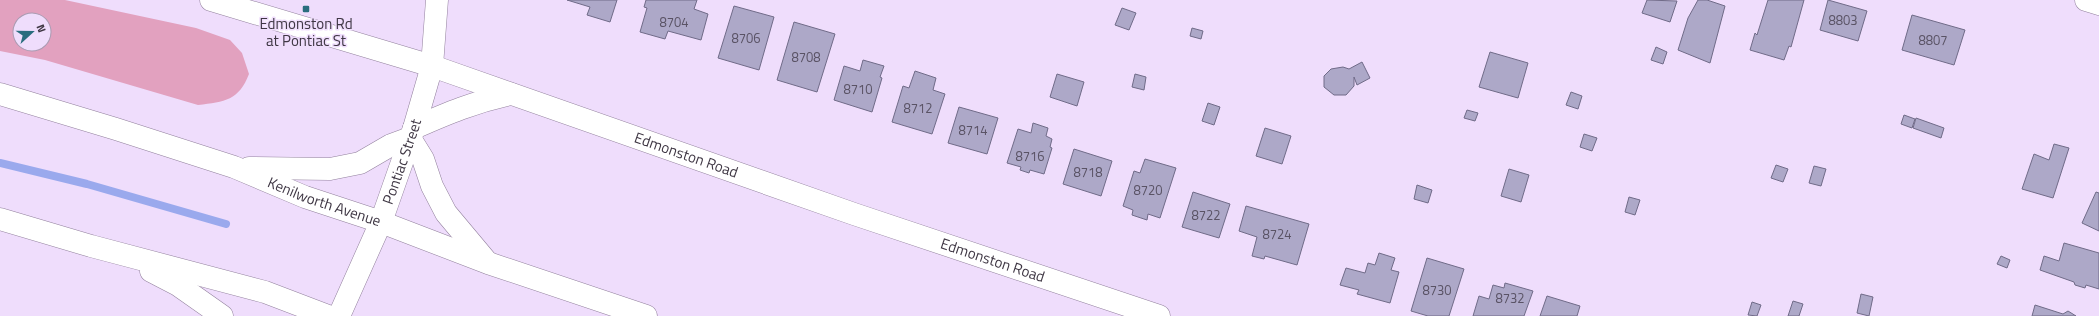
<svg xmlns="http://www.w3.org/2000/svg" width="2099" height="316" viewBox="0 0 2099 316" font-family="'Titillium Web',sans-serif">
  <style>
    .green { fill: #e2a1bf; fill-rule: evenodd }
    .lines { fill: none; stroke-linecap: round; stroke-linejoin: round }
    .stream { stroke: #9aa9ed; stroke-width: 8 }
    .building { fill: #ada8c8; stroke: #706b88 }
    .minor-casing { stroke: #92819d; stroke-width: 23 }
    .tertiary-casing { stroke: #92819d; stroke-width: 23 }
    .primary-casing { stroke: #92819d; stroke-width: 23 }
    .minor { stroke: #fff; stroke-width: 22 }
    .tertiary { stroke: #fff; stroke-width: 22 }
    .primary { stroke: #fff; stroke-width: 22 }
    .poi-dot { fill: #296d7e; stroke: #efddfc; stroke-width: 1.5 }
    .labels { text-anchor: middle; stroke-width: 3; stroke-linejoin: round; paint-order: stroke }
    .number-label { font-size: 13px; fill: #5a5365 }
    .poi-label { font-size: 15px; fill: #3f3744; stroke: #efddfc }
    .street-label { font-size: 15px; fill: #3f3744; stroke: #efddfc }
  </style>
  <rect width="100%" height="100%" fill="#efddfc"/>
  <path class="green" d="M0,0H65L196,28L230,40L242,53L249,74C239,100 225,102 198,105L45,60L0,51ZM20,20H44V44H20Z"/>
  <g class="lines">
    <path class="stream" d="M0,163L87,184L226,224"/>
  </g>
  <path class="building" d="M567,0H617L610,22L587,15L590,7Z
    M646,0H697L694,9L708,14L701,40L668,31L665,39L640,32L647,8L644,7Z
    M1647,0L1677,1L1670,22L1642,13Z
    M1698,0H1707L1725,6L1710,63L1678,50L1688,18Z
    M1768,0H1804L1791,47L1789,46L1784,60L1750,50L1755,33L1757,35Z
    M1828,0L1867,11L1858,41L1820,30Z
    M734,6L774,17L759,70L718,58Z
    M1122,8L1136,13L1129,30L1115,25Z
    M1912,15L1965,30L1954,65L1902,50Z
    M794,22L835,34L817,92L777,80Z
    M1192,28L1203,31L1201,39L1190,36Z
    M1656,47L1667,52L1663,64L1651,60Z
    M1490,52L1528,63L1518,98L1479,87Z
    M863,60L884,66L880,77L882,78L872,112L834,100L844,66L860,71Z
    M1362,62L1370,78L1357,85L1354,77V86L1346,95H1334L1324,87V76L1331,69L1343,67L1349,69Z
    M915,71L936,78L933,90L945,94L932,134L892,122L903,86L909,88Z
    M1057,74L1084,82L1077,106L1050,97Z
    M1135,74L1146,77L1144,90L1132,87Z
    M1571,92L1582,96L1578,109L1566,105Z
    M1208,103L1220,107L1214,125L1202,121Z
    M959,107L998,118L987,154L948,143Z
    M1467,110L1478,113L1475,121L1464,118Z
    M1904,115L1915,119L1912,128L1901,124Z
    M1916,118L1944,128L1941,138L1913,128Z
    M1033,123L1048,128L1046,136L1052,139L1050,147L1052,148L1044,174L1030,170L1029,173L1020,170L1021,167L1007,163L1018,129L1031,133Z
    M1265,128L1291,136L1282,164L1256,156Z
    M1584,134L1597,138L1592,151L1580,147Z
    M2054,144L2069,148L2053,198L2022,189L2034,154L2049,160Z
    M1074,149L1112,161L1101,196L1063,184Z
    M1145,159L1176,168L1160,218L1148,214L1147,220L1132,215L1133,210L1123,206L1134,171L1140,173Z
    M1776,165L1788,169L1783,182L1771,178Z
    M1814,166L1826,169L1821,186L1809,183Z
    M1509,169L1529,175L1521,202L1501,196Z
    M1417,185L1432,190L1428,203L1414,199Z
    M1193,192L1230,204L1219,238L1182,227Z
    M2096,192L2099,193V231L2082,223Z
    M1629,197L1640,200L1635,215L1625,212Z
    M1246,206L1309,224L1297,265L1265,256L1264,259L1252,256L1257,237L1239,231Z
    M2064,243L2099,253V289L2086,285L2085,288L2075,285L2074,282L2040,270L2044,256L2059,261Z
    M1379,253L1395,258L1391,270L1399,272L1390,303L1357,294L1359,290L1340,285L1346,268L1365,273L1368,263L1375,265Z
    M2001,256L2010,260L2007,268L1997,264Z
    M1427,258L1464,269L1449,316H1428L1411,311Z
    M1505,283L1533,291L1524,316H1473L1479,296L1489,299L1493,285L1504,288Z
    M1861,294L1873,297L1869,316L1857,313Z
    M1547,296L1580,306L1577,316H1540Z
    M1793,301L1803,304L1799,316H1788Z
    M1752,302L1761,305L1757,316L1748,315Z
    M2035,305L2063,314L2068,311L2076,316H2032Z"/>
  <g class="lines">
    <defs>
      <path id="minor" d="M2086,0L2099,4
        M432,66L437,0"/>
      <g id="tertiary">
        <path id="s1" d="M211,0L432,66L854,214L1159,316"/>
        <path d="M414,128C448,113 474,102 511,94"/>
        <path id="s2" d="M339,316L381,222L414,128L432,66"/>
      </g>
      <g id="primary">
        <path id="s3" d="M0,94L116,129L234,167L305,197L381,222L488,263L646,316"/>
        <path d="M249,168L330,169L360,163L391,145L410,138L423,159L432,186L446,213L487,262"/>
        <path d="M0,219L91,246L265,292L328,316"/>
        <path d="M151,271L178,285L222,316"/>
      </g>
    </defs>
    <use href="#minor" class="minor-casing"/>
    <use href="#tertiary" class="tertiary-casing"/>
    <use href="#primary" class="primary-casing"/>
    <use href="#minor" class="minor"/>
    <use href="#tertiary" class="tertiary"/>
    <use href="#primary" class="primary"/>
  </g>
  <rect class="poi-dot" x="302" y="5" width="8" height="8" rx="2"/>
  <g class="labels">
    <g class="number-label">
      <text x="1843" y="25">8803</text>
      <text x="674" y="27">8704</text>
      <text x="746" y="43">8706</text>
      <text x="1933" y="45">8807</text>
      <text x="806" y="62">8708</text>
      <text x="858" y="94">8710</text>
      <text x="918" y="113">8712</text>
      <text x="973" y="135">8714</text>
      <text x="1030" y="161">8716</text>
      <text x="1088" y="177">8718</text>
      <text x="1148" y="195">8720</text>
      <text x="1206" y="220">8722</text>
      <text x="1277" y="239">8724</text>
      <text x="1437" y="295">8730</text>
      <text x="1510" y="303">8732</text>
    </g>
    <g class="poi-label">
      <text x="306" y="29">Edmonston Rd<tspan x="306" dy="17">at Pontiac St</tspan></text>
    </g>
    <g class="street-label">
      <text dy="5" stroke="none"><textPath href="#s1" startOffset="500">Edmonston Road</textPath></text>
      <text dy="5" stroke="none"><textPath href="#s2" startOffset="167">Pontiac Street</textPath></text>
      <text dy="5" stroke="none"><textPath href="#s3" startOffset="342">Kenilworth Avenue</textPath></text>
      <text dy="5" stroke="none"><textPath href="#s1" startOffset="824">Edmonston Road</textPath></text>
    </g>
  </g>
  <g transform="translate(32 32) rotate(69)"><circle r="19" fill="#efddfc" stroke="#a99bb2"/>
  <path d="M0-3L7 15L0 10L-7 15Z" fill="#296d7e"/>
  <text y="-6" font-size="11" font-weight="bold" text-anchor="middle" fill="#3f3744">N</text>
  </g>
</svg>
